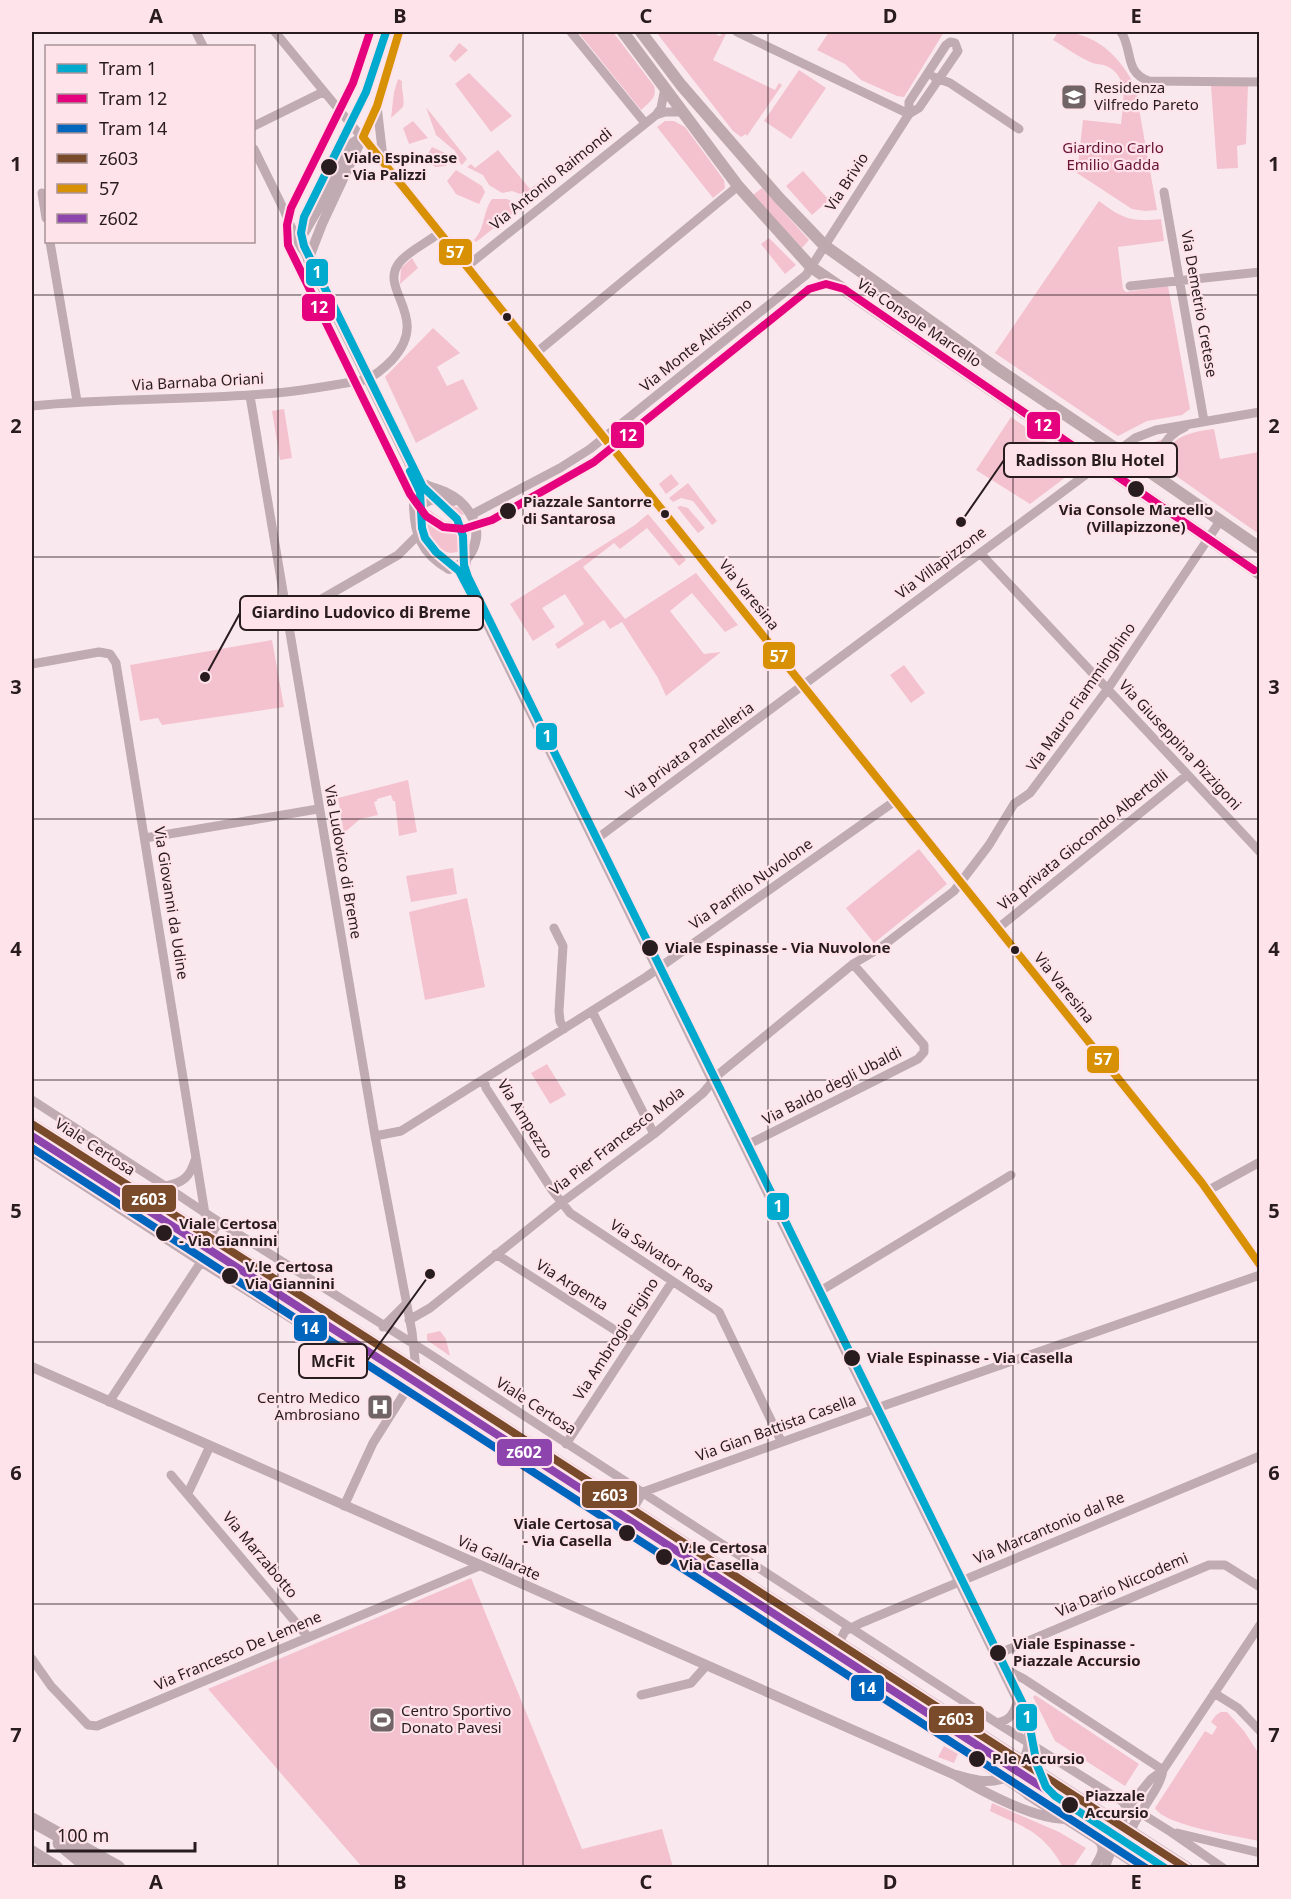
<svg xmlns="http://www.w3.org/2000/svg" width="1291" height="1899" viewBox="0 0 1291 1899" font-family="'Noto Sans',sans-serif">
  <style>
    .green { fill: #f4c1cf }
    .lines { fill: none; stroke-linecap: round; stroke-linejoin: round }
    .minor { stroke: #bfabb1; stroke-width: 9 }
    .tertiary { stroke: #bfabb1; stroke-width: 10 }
    .secondary { stroke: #bea9af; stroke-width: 12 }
    .trunk { stroke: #bea8b0; stroke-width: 15 }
    .bus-1-casing { stroke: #ffe3ea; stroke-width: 12 }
    .bus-2-casing { stroke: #ffe3ea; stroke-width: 12 }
    .bus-3-casing { stroke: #ffe3ea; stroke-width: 12 }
    .bus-1 { stroke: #7a4b2a; stroke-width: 8 }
    .bus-2 { stroke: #d89105; stroke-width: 8 }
    .bus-3 { stroke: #8e44ad; stroke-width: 8 }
    .tram-1-casing { stroke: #ffe3ea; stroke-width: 12 }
    .tram-2-casing { stroke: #ffe3ea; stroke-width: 12 }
    .tram-3-casing { stroke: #ffe3ea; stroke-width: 12 }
    .tram-1 { stroke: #00a9ce; stroke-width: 8 }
    .tram-2 { stroke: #e5007d; stroke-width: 8 }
    .tram-3 { stroke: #0065bd; stroke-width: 8 }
    .grid { fill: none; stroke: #281c1f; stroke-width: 1.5; stroke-opacity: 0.55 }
    .stop-dot { fill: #281c1f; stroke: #ffe3ea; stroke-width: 2 }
    .labels { text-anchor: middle; stroke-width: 4.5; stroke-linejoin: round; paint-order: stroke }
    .poi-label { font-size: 15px; fill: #281c1f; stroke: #ffe3ea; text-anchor: start }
    .park-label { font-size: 15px; fill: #671336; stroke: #ffe3ea }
    .stop-label { font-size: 15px; font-weight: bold; fill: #281c1f; stroke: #ffe3ea; text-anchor: start }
    .street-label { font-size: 15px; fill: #281c1f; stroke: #ffe3ea }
    .leader { fill: none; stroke: #281c1f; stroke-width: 2 }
    .callout-dot { fill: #281c1f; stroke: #ffe3ea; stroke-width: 2 }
    .callout { fill: #ffe3ea; stroke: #281c1f; stroke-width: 2 }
    .callout-label { font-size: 16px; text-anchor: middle; font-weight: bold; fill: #281c1f }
    .line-badge { stroke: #ffe3ea; stroke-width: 2 }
    .badge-label { font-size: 16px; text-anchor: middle; font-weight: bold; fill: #fff }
    .neatline { fill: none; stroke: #281c1f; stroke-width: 2 }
    .grid-label { font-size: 20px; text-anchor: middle; font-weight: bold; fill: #281c1f }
  </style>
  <rect width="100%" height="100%" fill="#f9e9ee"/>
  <path class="green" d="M578,32H613L654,86C658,98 648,103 641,110Z
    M656,32H711L720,36L723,32L726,34L713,60L775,90L779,83L782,85L747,136L746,134L741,137L733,131Z
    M829,32H944L904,97L897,96L861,80L845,64L817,50Z
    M1058,32C1094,31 1119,55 1135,86L1157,210L1145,211L1132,209L1077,173L1083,120L1121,124C1123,102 1130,75 1104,65C1099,64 1094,64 1090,62C1077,56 1065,47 1053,40Z
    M459,43L468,50L455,62L449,56Z
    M799,70L826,88L791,139L764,121Z
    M469,73L512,116L491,132L455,84Z
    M398,79L402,81C401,91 405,97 403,107L391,118L394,92Z
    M1248,84L1246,144L1237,146L1238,168L1217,169L1211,86Z
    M426,107L467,159L462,165L460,163L455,151L436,135Z
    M413,121L428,138L409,144L403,128Z
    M665,121H674L685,127L724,180L725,188L713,198L657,127Z
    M432,147L447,154L446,166L435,167L425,159Z
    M498,150L530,189L539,182L537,189L520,194L512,191L502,193L489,185L483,175L467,167L471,164L475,168Z
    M456,170L482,186L485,192L479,204L456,194L447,181Z
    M803,171L829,200L812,215L786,186Z
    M762,188L809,240L802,248L753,195Z
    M492,199H507L522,206L476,242L474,240C485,229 483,211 492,199Z
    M1099,201C1123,219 1131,222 1161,219L1164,241L1118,247L1123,289L1126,292L1168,286L1190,409L1182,415L1147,421L1118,436L995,353Z
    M769,238L796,265L785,274L761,244Z
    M412,258L418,268L400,284L401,268Z
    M433,328L460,353L437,367L447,386L463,379L478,409L416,443L385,377Z
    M284,409L292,458L280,460L272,411Z
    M1011,417L1077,463L1078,468L1030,504L976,470Z
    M1214,429L1220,459L1259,452V534L1169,471C1158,438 1190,432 1214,429Z
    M1163,439L1158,449L1157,463L1139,451L1147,445Z
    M671,474L679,484L666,494L659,484Z
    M688,483L717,521L712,525L693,501L681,498L673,502L669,498Z
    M441,503L460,508L464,515L445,512L434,504Z
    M681,506L688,508L705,528L698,533L677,507Z
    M428,509L445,521L468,522C473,577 414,550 428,509Z
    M648,514L686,560L679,566L647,528L620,549L614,543L583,567L625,619L696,573L738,625L725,632L692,593L670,611L704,654L721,652L666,696L658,678L622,622L610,629L604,620L558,649L555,644L584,624L565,594L542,608L555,627L533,641L510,604L635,525Z
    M272,640L284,707L162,725L158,718L140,721L130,665Z
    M904,665L925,693L911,703L890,675Z
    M408,780L417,832L399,836L395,801H393L391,795L377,799V801L374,802L378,815L360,819L344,833L338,798Z
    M919,849L947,884L874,943L846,908Z
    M453,868L457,894L411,902L406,876Z
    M467,898L485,987L425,1000L409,912Z
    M547,1064L566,1095L550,1104L531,1073Z
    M440,1331L446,1339L450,1356L427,1340V1334Z
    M471,1578L582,1849L662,1829L673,1867H362L208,1689Z
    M1035,1695L1139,1764L1125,1786L1055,1741L1033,1697Z
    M1221,1712H1227L1244,1731L1259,1754V1841C1238,1836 1165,1826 1155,1808L1205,1731L1212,1735L1217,1727L1211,1722L1216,1715Z
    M944,1746L958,1754L954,1763L938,1757Z
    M992,1803L1059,1832L1086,1848L1073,1867H1063C1043,1832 1026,1828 990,1811Z"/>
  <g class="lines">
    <path class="minor" d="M196,32L203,46
      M275,32L373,151L1202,1183L1260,1266
      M571,32L645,123
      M737,32L909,114
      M1121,32C1133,49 1124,73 1149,81L1260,82
      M934,77L950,83L1019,129
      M377,106L384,166
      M656,115L661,108L665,88
      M254,126L323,92
      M254,149L284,210L298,243
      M1164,192L1204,421
      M42,193L46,218
      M50,242L77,401
      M466,267L656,115L665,112H683
      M1130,286L1260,272
      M536,353L738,186
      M250,396L375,1136L412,1332L416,1369L414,1378L373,1443L344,1506
      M32,406C116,397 201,401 286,392C304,390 322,387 340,384C349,382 359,382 367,379C377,375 385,367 392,360C432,317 378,290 399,263C408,251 427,243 439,233
      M1168,484C1152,463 1161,437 1185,427
      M471,515L560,468L590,449L806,275L909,114L919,108L958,51L955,43L950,42L946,45L909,102V114
      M980,553L1260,852
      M286,610L313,604L398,555L417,536
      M32,664L99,652L110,654L116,663L205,1214
      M145,838L318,809
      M595,840L1135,438L1156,430L1260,412
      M554,928L563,946L559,1011L560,1021L564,1029
      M997,929L1187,775
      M592,1011L654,1134
      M484,1080L486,1088L552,1190L570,1213L719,1312L781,1441
      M32,1100L165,1186L219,1222L428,1353L997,1723L1171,1832L1223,1868
      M375,1136L401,1131L646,977L895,801
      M745,1146L918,1059L924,1052V1045L853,964
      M32,1152L201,1262L413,1395L919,1720C954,1747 992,1769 1028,1795
      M165,1186C183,1183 190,1177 195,1160
      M1207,1191L1260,1162
      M496,1254L632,1341
      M817,1293L1011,1175
      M409,1320L430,1308L561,1203L654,1134L703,1093L719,1074L853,964L880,948L954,891L989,845L1014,804L1030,793L1107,690L1220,521
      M383,1327L406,1304
      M109,1402L201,1262L209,1238L219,1222
      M566,1444L672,1282
      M171,1475L308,1637
      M188,1493L210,1446
      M633,1509L643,1492L877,1408L1260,1275
      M839,1642L845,1631L861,1623L1260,1456
      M995,1655L1209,1565H1225L1260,1587
      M32,1659L51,1686L88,1725L97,1726L479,1566
      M1001,1667L1024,1679L1163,1770
      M1214,1693L1238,1708L1260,1731
      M641,1695L691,1683L706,1666
      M997,1723C1011,1720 1014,1713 1018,1700
      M1177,1833L1260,1853
      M1137,1865C1134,1859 1130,1854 1129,1847C1125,1822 1159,1796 1163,1770L1260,1625
      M1094,1868C1099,1858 1107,1849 1098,1840
      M1105,1868L1125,1814L1126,1807L1123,1802L1133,1801L1151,1779L1163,1770"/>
    <path class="tertiary" d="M298,243L305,252L417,479C417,487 414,495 414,502C414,533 421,553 449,569C462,565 472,556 475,543C481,523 465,501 447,493C436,488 427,487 417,480
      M298,243L318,209L351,144L362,137
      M308,260L322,224L377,106L399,32
      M416,514C423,498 438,496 453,501
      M466,560L464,576L1027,1719C1035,1751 1020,1783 983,1781C974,1780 964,1777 955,1775
      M32,1367L955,1775C983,1792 1032,1818 1065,1819
      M1024,1761L1028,1795L1136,1864"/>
    <path class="secondary" d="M623,32L738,186L811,267L1260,574
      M641,32L681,85L779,198L825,246L996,368L1118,450L1260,548
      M32,1124L400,1359L1187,1868"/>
    <path class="trunk" d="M32,1820L118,1868
      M60,1843L90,1868
      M32,1853L56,1868"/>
    <defs>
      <path id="bus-1" d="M32,1124L400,1359L1186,1868"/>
      <path id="bus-2" d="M399,32L377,106L363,137L1202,1183L1260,1265"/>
      <path id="bus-3" d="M32,1136L394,1368L1167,1868"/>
    </defs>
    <use href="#bus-1" class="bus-1-casing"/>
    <use href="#bus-2" class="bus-2-casing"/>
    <use href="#bus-3" class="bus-3-casing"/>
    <use href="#bus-1" class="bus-1"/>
    <use href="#bus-2" class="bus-2"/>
    <use href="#bus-3" class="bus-3"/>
    <defs>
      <path id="tram-1" d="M386,32L366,92L304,217L301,233L304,246L423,487L457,519L463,536L464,565L468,577L1023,1704L1030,1728L1037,1765L1046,1787L1055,1796L1165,1868
        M410,471L420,492L422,528L425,538L436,552L459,571L470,592"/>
      <path id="tram-2" d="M370,32L353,83L291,208L287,225L288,245L410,494L426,516L443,527L463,529L492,520L594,462L809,289L826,284L844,289L1254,570"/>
      <path id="tram-3" d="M32,1148L1146,1868"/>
    </defs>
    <use href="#tram-1" class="tram-1-casing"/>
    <use href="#tram-2" class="tram-2-casing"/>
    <use href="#tram-3" class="tram-3-casing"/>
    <use href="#tram-1" class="tram-1"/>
    <use href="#tram-2" class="tram-2"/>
    <use href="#tram-3" class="tram-3"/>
  </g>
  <path class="grid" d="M278,32V1868M523,32V1868M768,32V1868M1013,32V1868M32,295H1260M32,557H1260M32,819H1260M32,1080H1260M32,1342H1260M32,1604H1260"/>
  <defs>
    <symbol id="university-square" viewBox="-11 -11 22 22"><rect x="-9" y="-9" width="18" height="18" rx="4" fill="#716467" stroke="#ffe3ea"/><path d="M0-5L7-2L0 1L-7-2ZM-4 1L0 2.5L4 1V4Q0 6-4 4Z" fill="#fff"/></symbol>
    <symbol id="hospital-square" viewBox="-11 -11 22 22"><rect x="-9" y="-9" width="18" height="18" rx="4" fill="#716467" stroke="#ffe3ea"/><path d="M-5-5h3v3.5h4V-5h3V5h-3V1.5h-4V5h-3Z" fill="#fff"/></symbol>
    <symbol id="stadium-square" viewBox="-11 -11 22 22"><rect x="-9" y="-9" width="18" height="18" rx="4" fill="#716467" stroke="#ffe3ea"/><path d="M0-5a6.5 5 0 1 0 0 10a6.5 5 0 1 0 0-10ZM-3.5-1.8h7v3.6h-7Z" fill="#fff"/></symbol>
  </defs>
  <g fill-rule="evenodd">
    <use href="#university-square" x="1059" y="82" width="30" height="30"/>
    <use href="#hospital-square" x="365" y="1392" width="30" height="30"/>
    <use href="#stadium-square" x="367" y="1705" width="30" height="30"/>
  </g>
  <g class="stop-dot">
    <circle cx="329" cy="167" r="9"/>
    <circle cx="507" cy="317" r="5"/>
    <circle cx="1136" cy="489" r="9"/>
    <circle cx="508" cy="511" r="9"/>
    <circle cx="665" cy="514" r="5"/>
    <circle cx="650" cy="948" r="9"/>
    <circle cx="1015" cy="950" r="5"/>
    <circle cx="164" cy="1233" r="9"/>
    <circle cx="230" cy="1276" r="9"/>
    <circle cx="852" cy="1358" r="9"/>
    <circle cx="627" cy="1533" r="9"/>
    <circle cx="664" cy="1557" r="9"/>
    <circle cx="998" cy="1653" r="9"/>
    <circle cx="977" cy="1759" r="9"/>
    <circle cx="1070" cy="1805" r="9"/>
  </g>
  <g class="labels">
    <g class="poi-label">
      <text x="1094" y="93">Residenza<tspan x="1094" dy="17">Vilfredo Pareto</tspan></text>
      <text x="360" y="1403" text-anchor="end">Centro Medico<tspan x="360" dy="17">Ambrosiano</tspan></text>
      <text x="401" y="1716">Centro Sportivo<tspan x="401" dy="17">Donato Pavesi</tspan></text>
    </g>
    <g class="park-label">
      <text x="1113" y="153">Giardino Carlo<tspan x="1113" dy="17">Emilio Gadda</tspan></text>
    </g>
    <g class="stop-label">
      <text x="344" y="163">Viale Espinasse<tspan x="344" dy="17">- Via Palizzi</tspan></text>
      <text x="523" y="507">Piazzale Santorre<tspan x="523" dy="17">di Santarosa</tspan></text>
      <text x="1136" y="515" text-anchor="middle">Via Console Marcello<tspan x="1136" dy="17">(Villapizzone)</tspan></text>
      <text x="665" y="953">Viale Espinasse - Via Nuvolone</text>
      <text x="179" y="1229">Viale Certosa<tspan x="179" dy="17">- Via Giannini</tspan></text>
      <text x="245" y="1272">V.le Certosa<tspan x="245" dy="17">Via Giannini</tspan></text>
      <text x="867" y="1363">Viale Espinasse - Via Casella</text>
      <text x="612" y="1529" text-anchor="end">Viale Certosa<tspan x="612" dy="17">- Via Casella</tspan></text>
      <text x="679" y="1553">V.le Certosa<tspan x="679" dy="17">Via Casella</tspan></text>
      <text x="1013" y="1649">Viale Espinasse -<tspan x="1013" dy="17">Piazzale Accursio</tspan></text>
      <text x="992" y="1764">P.le Accursio</text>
      <text x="1085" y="1801">Piazzale<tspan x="1085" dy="17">Accursio</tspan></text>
    </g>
    <g class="street-label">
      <text transform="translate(551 179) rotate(-39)" y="5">Via Antonio Raimondi</text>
      <text transform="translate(847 182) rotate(-57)" y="5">Via Brivio</text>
      <text transform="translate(1199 304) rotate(80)" y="5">Via Demetrio Cretese</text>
      <text transform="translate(919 323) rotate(34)" y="5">Via Console Marcello</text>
      <text transform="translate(696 345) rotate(-39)" y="5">Via Monte Altissimo</text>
      <text transform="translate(198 382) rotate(-3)" y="5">Via Barnaba Oriani</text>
      <text transform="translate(941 563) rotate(-37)" y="5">Via Villapizzone</text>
      <text transform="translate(749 595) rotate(51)" y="5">Via Varesina</text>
      <text transform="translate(1081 697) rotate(-55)" y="5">Via Mauro Fiamminghino</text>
      <text transform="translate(1180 745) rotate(47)" y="5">Via Giuseppina Pizzigoni</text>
      <text transform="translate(690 751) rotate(-36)" y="5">Via privata Pantelleria</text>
      <text transform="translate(1083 840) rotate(-39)" y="5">Via privata Giocondo Albertolli</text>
      <text transform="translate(343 862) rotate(80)" y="5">Via Ludovico di Breme</text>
      <text transform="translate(751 884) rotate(-35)" y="5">Via Panfilo Nuvolone</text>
      <text transform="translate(171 903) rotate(81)" y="5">Via Giovanni da Udine</text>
      <text transform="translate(1064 988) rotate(51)" y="5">Via Varesina</text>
      <text transform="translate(832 1086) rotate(-27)" y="5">Via Baldo degli Ubaldi</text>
      <text transform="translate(525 1119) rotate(58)" y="5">Via Ampezzo</text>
      <text transform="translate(617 1141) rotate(-38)" y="5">Via Pier Francesco Mola</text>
      <text transform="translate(95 1147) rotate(33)" y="5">Viale Certosa</text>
      <text transform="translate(662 1256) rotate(33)" y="5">Via Salvator Rosa</text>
      <text transform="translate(572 1285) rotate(32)" y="5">Via Argenta</text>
      <text transform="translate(616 1339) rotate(-57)" y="5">Via Ambrogio Figino</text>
      <text transform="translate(536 1406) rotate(33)" y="5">Viale Certosa</text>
      <text transform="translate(776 1428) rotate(-20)" y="5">Via Gian Battista Casella</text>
      <text transform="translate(1049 1528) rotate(-23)" y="5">Via Marcantonio dal Re</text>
      <text transform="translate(260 1555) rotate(50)" y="5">Via Marzabotto</text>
      <text transform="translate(499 1558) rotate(24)" y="5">Via Gallarate</text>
      <text transform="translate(1122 1585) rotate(-23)" y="5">Via Dario Niccodemi</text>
      <text transform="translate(238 1651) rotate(-23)" y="5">Via Francesco De Lemene</text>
    </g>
  </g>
  <path class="leader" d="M961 522L1004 460M205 677L240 613M430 1274L367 1361"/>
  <g class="callout-dot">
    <circle cx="961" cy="522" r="6"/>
    <circle cx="205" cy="677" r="6"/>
    <circle cx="430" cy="1274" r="6"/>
  </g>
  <g class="callout">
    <rect x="1004" y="443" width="173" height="34" rx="6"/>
    <rect x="240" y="596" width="243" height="34" rx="6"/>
    <rect x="299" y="1344" width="68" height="34" rx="6"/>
  </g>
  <g class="callout-label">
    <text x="1090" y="466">Radisson Blu Hotel</text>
    <text x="361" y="618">Giardino Ludovico di Breme</text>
    <text x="333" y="1367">McFit</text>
  </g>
  <g class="line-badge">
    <rect x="438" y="238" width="35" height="28" rx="6" fill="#d89105"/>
    <rect x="305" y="258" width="24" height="29" rx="6" fill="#00a9ce"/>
    <rect x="301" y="293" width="35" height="29" rx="6" fill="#e5007d"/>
    <rect x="1026" y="411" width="35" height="29" rx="6" fill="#e5007d"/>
    <rect x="610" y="421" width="35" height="28" rx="6" fill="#e5007d"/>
    <rect x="762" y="641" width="34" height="29" rx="6" fill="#d89105"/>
    <rect x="535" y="722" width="23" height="29" rx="6" fill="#00a9ce"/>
    <rect x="1086" y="1045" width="34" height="29" rx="6" fill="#d89105"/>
    <rect x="121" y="1184" width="56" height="29" rx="6" fill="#7a4b2a"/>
    <rect x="766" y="1192" width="24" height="29" rx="6" fill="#00a9ce"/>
    <rect x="293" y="1314" width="35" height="28" rx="6" fill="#0065bd"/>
    <rect x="496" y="1438" width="57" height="29" rx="6" fill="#8e44ad"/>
    <rect x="581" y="1480" width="57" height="29" rx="6" fill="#7a4b2a"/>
    <rect x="850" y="1674" width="35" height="28" rx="6" fill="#0065bd"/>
    <rect x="1015" y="1703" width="23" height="29" rx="6" fill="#00a9ce"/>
    <rect x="928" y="1705" width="57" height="29" rx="6" fill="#7a4b2a"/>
  </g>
  <g class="badge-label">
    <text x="455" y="258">57</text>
    <text x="317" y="278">1</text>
    <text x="319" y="313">12</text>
    <text x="1043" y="431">12</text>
    <text x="628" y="441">12</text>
    <text x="779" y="662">57</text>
    <text x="547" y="742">1</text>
    <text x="1103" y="1065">57</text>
    <text x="149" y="1205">z603</text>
    <text x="778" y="1212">1</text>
    <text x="310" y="1334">14</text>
    <text x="524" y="1458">z602</text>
    <text x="610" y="1501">z603</text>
    <text x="867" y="1694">14</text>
    <text x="1027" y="1723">1</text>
    <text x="956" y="1725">z603</text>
  </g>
  <rect width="1291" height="1899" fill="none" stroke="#ffe3ea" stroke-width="66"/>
  <rect x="45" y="45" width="210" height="198" fill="#ffe3ea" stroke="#a99399" stroke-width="1.5"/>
  <rect x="57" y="64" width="30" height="9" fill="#00a9ce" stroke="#a99399" stroke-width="1.5"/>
  <text x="99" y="75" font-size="18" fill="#281c1f">Tram 1</text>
  <rect x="57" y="94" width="30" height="9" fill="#e5007d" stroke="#a99399" stroke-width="1.5"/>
  <text x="99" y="105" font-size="18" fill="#281c1f">Tram 12</text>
  <rect x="57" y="124" width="30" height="9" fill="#0065bd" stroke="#a99399" stroke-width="1.5"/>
  <text x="99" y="135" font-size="18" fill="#281c1f">Tram 14</text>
  <rect x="57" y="154" width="30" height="9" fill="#7a4b2a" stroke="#a99399" stroke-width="1.5"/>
  <text x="99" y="165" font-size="18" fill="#281c1f">z603</text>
  <rect x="57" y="184" width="30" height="9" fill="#d89105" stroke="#a99399" stroke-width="1.5"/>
  <text x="99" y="195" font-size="18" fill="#281c1f">57</text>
  <rect x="57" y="214" width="30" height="9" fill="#8e44ad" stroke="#a99399" stroke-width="1.5"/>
  <text x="99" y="225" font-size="18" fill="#281c1f">z602</text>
  <path d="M48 1842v9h147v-9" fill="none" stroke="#281c1f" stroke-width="3"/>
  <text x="57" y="1842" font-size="18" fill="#281c1f" stroke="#ffe3ea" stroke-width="4.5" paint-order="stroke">100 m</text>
  <rect x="33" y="33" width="1225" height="1833" class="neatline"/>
  <g class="grid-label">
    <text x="156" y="23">A</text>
    <text x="400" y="23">B</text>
    <text x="646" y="23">C</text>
    <text x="890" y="23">D</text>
    <text x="1136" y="23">E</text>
    <text x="16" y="171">1</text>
    <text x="1274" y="171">1</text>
    <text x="16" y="433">2</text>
    <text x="1274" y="433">2</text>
    <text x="16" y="694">3</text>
    <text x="1274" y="694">3</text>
    <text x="16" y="956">4</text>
    <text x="1274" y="956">4</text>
    <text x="16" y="1218">5</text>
    <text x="1274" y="1218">5</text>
    <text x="16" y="1480">6</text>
    <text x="1274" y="1480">6</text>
    <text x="16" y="1742">7</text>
    <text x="1274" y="1742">7</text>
    <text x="156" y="1889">A</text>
    <text x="400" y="1889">B</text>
    <text x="646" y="1889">C</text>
    <text x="890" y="1889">D</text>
    <text x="1136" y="1889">E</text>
  </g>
</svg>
